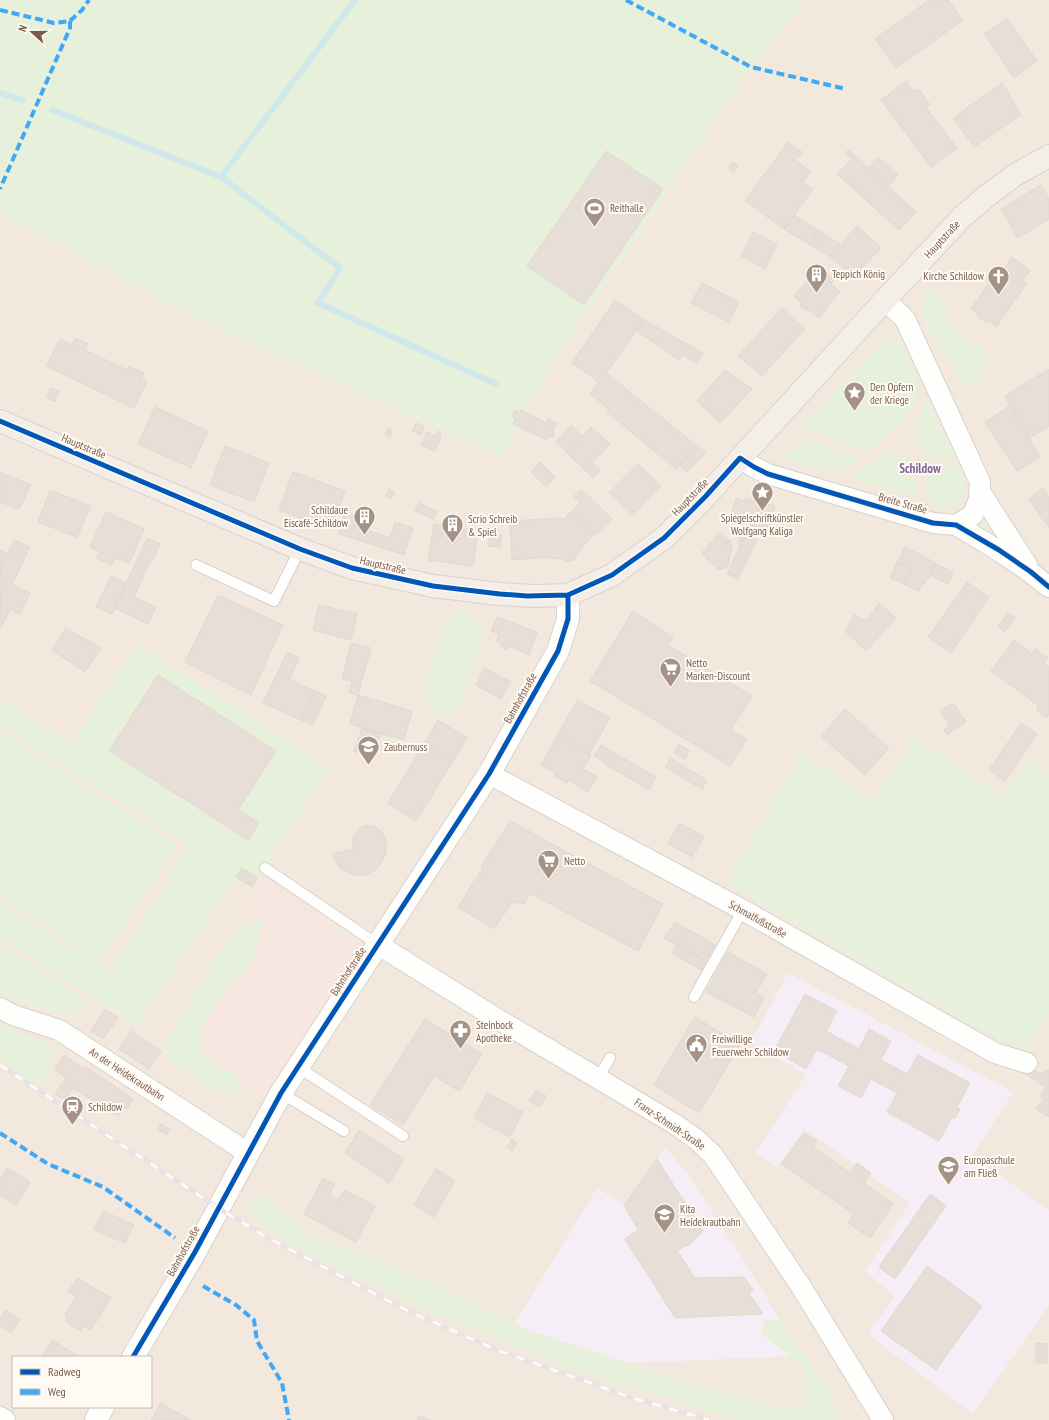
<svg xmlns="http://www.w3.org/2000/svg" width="1049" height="1420" viewBox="0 0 1049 1420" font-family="'PT Sans Narrow',sans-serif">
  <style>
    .residential { fill: #f2e8de; fill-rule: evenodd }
    .commercial { fill: #f6e8e1 }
    .education { fill: #f6eef6 }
    .green { fill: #e7f0db }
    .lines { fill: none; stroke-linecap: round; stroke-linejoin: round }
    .stream { stroke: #d0e8ea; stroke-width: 6 }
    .building { fill: #e6ded7; stroke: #e2d8d2 }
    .lane-casing { stroke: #d7d1cb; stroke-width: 12 }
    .street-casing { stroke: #d7d1cb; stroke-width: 22 }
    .secondary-casing { stroke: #d9d2cb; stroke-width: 24 }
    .primary-casing { stroke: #dad1cc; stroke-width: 24 }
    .lane { stroke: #fefefd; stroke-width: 10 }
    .street { stroke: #fefefd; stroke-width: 20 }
    .secondary { stroke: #fefefd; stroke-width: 22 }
    .primary { stroke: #f3eee8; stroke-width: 22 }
    .rail-casing { stroke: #e6e3e7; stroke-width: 4.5 }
    .rail { stroke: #fffaf3; stroke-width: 3; stroke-dasharray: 9; stroke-linecap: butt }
    .quiet { stroke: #3fa9f5; stroke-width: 4; stroke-dasharray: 8 4; stroke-linecap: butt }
    .cycleway-casing { stroke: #fffaf3; stroke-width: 8 }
    .cycleway { stroke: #0057b8; stroke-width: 5 }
    .labels { text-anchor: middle; stroke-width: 4; stroke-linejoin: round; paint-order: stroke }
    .poi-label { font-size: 11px; fill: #7a5c4d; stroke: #fffaf3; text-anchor: start }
    .street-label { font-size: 11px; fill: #7a5c4d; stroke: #fffaf3 }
    .quarter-label { font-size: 13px; font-weight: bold; fill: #846695; stroke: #fffaf3 }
  </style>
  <rect width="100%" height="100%" fill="#f9f5f0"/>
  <path class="residential" d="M805,0H1049V1420H0V213L201,320L501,456L560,352L751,67ZM13,1357H151V1407H13Z"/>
  <path class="commercial" d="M264,882L363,948L262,1100L163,1034Z"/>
  <path class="education" d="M788,973L1013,1092L972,1156L1049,1210V1305L973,1414L868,1334L895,1296L865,1271L910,1203L804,1129L777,1168L755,1153L806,1075L751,1042Z
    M665,1147L684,1169L754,1276L800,1356L628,1363L539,1337L515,1323L597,1188L624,1205Z"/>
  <path class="green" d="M0,0H805L751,67L560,352L501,457L201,320L0,213Z
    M928,290L943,300L946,313L958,334L986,350L982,376L974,386L962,383L928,329L922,303Z
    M887,336L899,341L904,347L920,387L912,411L868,451L801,427Z
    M925,397L957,459L927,457L914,438Z
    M802,438L859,458L840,474L784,458Z
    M885,453L910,458L917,497L851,478Z
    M930,465H961C967,489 972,509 939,509L925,496Z
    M989,514L1004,541L976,530L983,524Z
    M454,611H464L481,621L483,640L475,667L464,694L454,713H436L422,693L441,636Z
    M137,644L329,768L251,889L234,878L136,1026L0,937V902L103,967L112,970L187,848L179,839L0,727V698L72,743Z
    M0,732L176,844L100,962L0,897Z
    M914,736L1002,795L1027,759L1049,773V1016L1022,1053L727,884L801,752L874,800Z
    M254,919L263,925L253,957L244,974L233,981L206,1019L199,1038L202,1051L213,1061L233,1072L242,1083L233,1095H225L192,1076L172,1062L163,1048L182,1013L219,952L240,926Z
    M0,944L63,983L83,999L84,1008L68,1015L53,1013L34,1005L7,998L0,994Z
    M0,1024L48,1044L53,1053L44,1085H31L0,1058Z
    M260,1194L309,1234L370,1256L438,1286L524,1329L739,1398L787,1409L805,1405C806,1395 807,1382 803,1371C800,1362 771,1341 762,1335L765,1320H780L826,1385L836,1407L838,1420H744L737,1419L596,1377L562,1365L423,1309L337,1267L281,1239L254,1219L249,1205V1199Z"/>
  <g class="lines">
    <path class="stream" d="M355,0L221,177L340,268L318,303L496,384
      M0,93L23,100
      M52,110L221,177"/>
  </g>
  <path class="building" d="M929,0H948L963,20L896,68L875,39Z
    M1007,18L1037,61L1014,78L984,34Z
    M906,81L914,92L919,89L930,105L926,108L957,148L931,167L881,100Z
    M1002,83L1021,115L974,147L953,118Z
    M787,142L802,152L797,158L783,149Z
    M782,150L811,172L803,182L813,189L784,229L745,201Z
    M849,150L916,212L899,230L837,174L852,159L846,152Z
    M606,151L663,189L584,305L527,266Z
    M878,157L898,175L889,186L869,168Z
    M732,162L738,166L734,172L729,169Z
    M1041,185L1049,199V219L1018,238L1001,209Z
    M794,215L818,230L809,244L784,229Z
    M857,226L881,248L853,278L830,256Z
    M818,230L840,244L830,256L809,244Z
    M753,232L777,244L765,269L741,256Z
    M1012,257L1030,270L1023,280L1027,283L996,327L988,321L987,323L977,316L978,314L971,309L1001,265L1005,268Z
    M817,270L840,292L817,317L794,296Z
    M827,274L834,280L831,283L825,277Z
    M702,283L739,302L729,322L691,303Z
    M615,300L644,320L606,373L696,445L676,469L607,412L609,409L590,394L599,382L572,363Z
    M802,303L808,309L806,311L799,305Z
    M827,307V309L821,316L817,317Z
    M782,308L805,329L762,376L738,356Z
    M644,320L703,353L697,364L683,355L679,360L636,330Z
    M75,338L88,344L85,350L127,370L129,366L144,373L141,379L147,381L134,408L46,366L60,339L72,345Z
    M1049,369V426L1029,438L1005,396Z
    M725,370L752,389L720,423L697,401Z
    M51,388L59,391L55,401L46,398Z
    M1010,406L1040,457L1017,471L985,422Z
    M155,407L208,431L191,468L138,444Z
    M521,410L546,423L548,419L557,423L552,432L555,433L552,438L549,436L547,440L513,424L515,419L512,417L515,411L519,413Z
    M416,423L424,427L421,435L412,431Z
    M571,425L582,436L567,452L556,442Z
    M591,427L610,444L585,470L567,453Z
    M388,428L393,431L390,437L385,434Z
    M438,431L441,433L439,437L441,438L435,451L421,445L427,432L436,436Z
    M696,445L706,453L687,472L679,465Z
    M225,446L269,463L254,502L210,485Z
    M540,462L555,477L546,487L531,472Z
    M592,463L600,470L593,478L585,470Z
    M638,464L661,486L633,515L609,493Z
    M0,472L31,485L19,509L0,502Z
    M293,472L345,491L331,529L279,510Z
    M1043,488L1049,498L1035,508L1029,499Z
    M389,489L394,492L391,499L386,496Z
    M581,489L612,519L595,535L571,512L580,503L573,497Z
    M50,490L91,506L77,537L38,522Z
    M736,498L745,501L746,498L775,506L770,524L767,529L751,526L748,535L746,534L741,545L738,544L745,517L732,513Z
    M1049,498V528L1035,508Z
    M419,503L437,511L433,519L415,511Z
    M106,512L144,529L130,563L115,558L112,565L96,558L100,551L90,547Z
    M570,512L594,534L582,547L583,548L576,554L575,560L564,562V558L553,559L552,557L512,560L510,521L562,518L565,519Z
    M345,513L362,518L359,527L390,538L395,522L413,528L404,555L339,534Z
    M434,524L478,531L473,566L428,560Z
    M720,532L731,542H728L726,544L724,543L722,540L716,536Z
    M489,533L502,535L500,547L488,546Z
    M745,534L757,540L739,577L728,572Z
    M716,536L722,540L724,543L726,544L728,542H731L732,545L728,566L722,570L718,569L706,559V556L703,555L702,552L704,550H707L708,548V545L710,543L712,544L714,542L713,539Z
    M147,538L160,544L152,562L150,561L134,597L156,607L148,624L115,608Z
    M14,540L30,547L12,585L30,593L20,615L10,609L1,628L0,571Z
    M905,547L936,563L929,578L918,591L904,584L911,570L897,563Z
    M0,550L8,554L0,571Z
    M897,563L911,570L904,584L890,578Z
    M936,564L953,572L948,584L930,575Z
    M728,572L739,577L738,580L727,574Z
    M111,576L126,583L112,614L96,607Z
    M967,582L989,597L951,653L928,637Z
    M218,595L283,625L251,695L185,662Z
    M879,603L896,618L866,651L845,631L854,615L867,621Z
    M319,605L357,614L351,640L313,630Z
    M633,611L673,637L668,645L752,696L731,730L747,739L730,766L590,681Z
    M1008,613L1015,618L1005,632L998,627Z
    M497,617L504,619L499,634L491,631Z
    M505,620L537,632L529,655L509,646L507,650L501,647L502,644L496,641Z
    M66,628L101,648L85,672L52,650Z
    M1014,640L1032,654L1035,649L1048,658L1044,663L1049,667V714L1046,718L1036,710L1039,706L991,671Z
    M351,643L371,648L358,695L349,693L352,681L342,679Z
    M287,652L299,658L290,679L277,674Z
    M485,668L511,682L501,699L476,685Z
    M277,674L315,691L301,720L263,703Z
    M158,675L276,751L238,810L259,823L248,840L109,751Z
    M315,691L326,696L313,725L301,720Z
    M358,695L412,711L404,740L350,724Z
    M578,700L610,718L589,754L557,736Z
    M953,703L966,722L947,735L944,730L950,726L940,711Z
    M845,709L889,748L865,775L821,736Z
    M438,720L467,738L453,761L424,744Z
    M1021,723L1037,734L1005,781L989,770Z
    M362,728L382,733L373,749L368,752H354Z
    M557,736L591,755L583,769L597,777L588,792L568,780L567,783L554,776L555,773L541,765Z
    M424,744L453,761L416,821L388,803Z
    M679,744L690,751L684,759L674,753Z
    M601,745L656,777L649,790L605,764V762L594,756Z
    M671,758L707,781L702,789L665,767Z
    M510,821L663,904L638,951L530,893L524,904L512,902L494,929L458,907L483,868L481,867Z
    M680,823L704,837L692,857L668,843Z
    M364,826H374L382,832L386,842V852L382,862L375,870L365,875H355L340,868L337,864L332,854L353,849V836L359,829Z
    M242,868L258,878L252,887L236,877Z
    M675,922L715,945L706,961L687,951L689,949L678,943L676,945L664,938Z
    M678,943L689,949L687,951L706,961L701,970L672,953Z
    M728,952L767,974L756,993L764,998L754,1017L706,992Z
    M805,994L837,1011L826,1031L859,1049L869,1029L891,1041L881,1060L907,1074L918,1055L970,1083L957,1107L960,1109L955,1118L952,1117L939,1141L887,1112L897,1093L871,1079L861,1098L838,1086L849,1066L817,1049L806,1069L774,1051Z
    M105,1009L118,1018L103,1039L91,1030Z
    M695,1017L740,1045L699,1113L654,1085Z
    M425,1019L482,1054L459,1091L434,1076L403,1125L370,1105Z
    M131,1031L161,1051L149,1069L119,1049Z
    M64,1055L85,1069L86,1067L130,1097L118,1116L73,1088L65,1100L55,1094L66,1078L55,1070Z
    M1030,1068L1036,1072L1041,1073L1049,1070V1090L1026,1074Z
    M1045,1088L1049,1091V1117L1036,1109L1044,1098L1040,1096Z
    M536,1090L546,1096L539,1107L529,1101Z
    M487,1093L523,1112L510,1137L474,1118Z
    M130,1097L133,1099L127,1109L124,1107Z
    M161,1124L170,1130L166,1135L158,1129Z
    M359,1130L404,1159L389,1183L345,1153Z
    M804,1133L817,1141L813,1147L850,1173L857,1163L871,1173L864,1183L893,1204L870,1238L848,1223L854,1214L781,1164Z
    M512,1139L517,1143L512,1151L507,1147Z
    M657,1159L703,1231L689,1245L677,1250L695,1278L744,1277L753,1290L749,1293L763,1314L675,1318L625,1239L638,1230L624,1205Z
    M7,1168L30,1182L16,1205L0,1195V1180Z
    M436,1169L455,1181L434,1217L414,1205Z
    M323,1178L335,1184L329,1195L339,1200L344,1190L375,1206L356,1242L304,1214Z
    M930,1194L946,1206L895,1279L879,1267Z
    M103,1211L134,1225L125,1243L94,1230Z
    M927,1266L982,1306L936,1370L881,1331Z
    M77,1278L111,1298L91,1330L84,1326L81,1331L66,1322L68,1317L65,1315L76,1296L68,1292Z
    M5,1310L20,1320L11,1333L0,1325V1318Z
    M52,1340L79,1357H42Z
    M1036,1343L1047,1344V1363H1036Z
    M161,1403L190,1420H151Z
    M419,1416L430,1420H417Z"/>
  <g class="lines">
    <defs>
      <path id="lane" d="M196,565L274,601L300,549
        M265,868L377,944
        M694,997L743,910
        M298,1067L403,1136
        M598,1078L610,1058
        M281,1093L344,1131"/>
      <path id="street" d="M740,458L754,467L768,474L933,523L956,525L973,515L979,499L980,482L905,319L885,300
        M979,490L1027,565
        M956,525C989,544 1020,563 1049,587
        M489,774L743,910L995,1053L1027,1063
        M377,944L496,1018L673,1123L696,1139L713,1155L800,1285L883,1420
        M0,1008L13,1015L59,1030L248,1153
        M0,1417L5,1420"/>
      <path id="secondary" d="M133,1357L195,1252L281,1093L489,774L558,651L568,619V595
        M96,1420L103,1407"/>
      <path id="primary" d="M0,421L300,549L352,568L433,586L500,594L535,596L568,595L612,575L664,538L705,497L885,300L962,217L988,195L1015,175L1049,156"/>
    </defs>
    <use href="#lane" class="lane-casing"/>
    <use href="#street" class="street-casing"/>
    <use href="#secondary" class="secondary-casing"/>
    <use href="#primary" class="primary-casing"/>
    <use href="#lane" class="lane"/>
    <use href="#street" class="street"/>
    <use href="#secondary" class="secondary"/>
    <use href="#primary" class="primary"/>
    <defs>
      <path id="rail" d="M0,1065L223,1211L270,1239L408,1311L497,1350L633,1398L709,1420"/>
    </defs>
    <use href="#rail" class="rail-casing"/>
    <use href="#rail" class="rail"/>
    <path class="quiet" d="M626,0L751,67L846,89
      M0,10L54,23L70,21V28L0,189
      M70,21L82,10L89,0
      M0,1133L48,1164L103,1187L175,1238
      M203,1286L236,1305L254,1320L257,1341L282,1383L289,1420"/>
    <defs>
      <path id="cycleway" d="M0,421L300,549L352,568L433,586L500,594L527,596L568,595L612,575L664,538L705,497L740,458L754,467L768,474L933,523L956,525L999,550L1031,572L1049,587
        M133,1357L195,1252L281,1093L489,774L558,651L568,619V595"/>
    </defs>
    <use href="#cycleway" class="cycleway-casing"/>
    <use href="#cycleway" class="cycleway"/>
  </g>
  <defs>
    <symbol id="stadium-pin" viewBox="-11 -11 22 30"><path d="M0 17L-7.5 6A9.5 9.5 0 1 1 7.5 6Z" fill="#a69286" stroke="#fffaf3"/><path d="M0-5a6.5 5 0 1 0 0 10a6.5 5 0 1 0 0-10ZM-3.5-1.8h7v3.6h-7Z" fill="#fff"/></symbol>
    <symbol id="building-pin" viewBox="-11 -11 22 30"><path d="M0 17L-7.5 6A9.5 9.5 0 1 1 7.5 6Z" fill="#a69286" stroke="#fffaf3"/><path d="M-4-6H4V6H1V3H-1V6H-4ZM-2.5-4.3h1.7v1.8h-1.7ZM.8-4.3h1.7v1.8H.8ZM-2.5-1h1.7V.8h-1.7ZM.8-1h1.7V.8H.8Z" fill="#fff"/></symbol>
    <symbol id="church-pin" viewBox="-11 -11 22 30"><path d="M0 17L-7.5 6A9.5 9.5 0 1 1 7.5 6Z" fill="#a69286" stroke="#fffaf3"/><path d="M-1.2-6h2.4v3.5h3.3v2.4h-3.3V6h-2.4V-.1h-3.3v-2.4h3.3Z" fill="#fff"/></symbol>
    <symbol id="sight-pin" viewBox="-11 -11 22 30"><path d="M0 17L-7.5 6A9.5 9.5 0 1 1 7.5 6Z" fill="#a69286" stroke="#fffaf3"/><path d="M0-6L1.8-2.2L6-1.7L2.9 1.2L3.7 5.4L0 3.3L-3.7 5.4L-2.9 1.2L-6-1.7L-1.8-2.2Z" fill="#fff"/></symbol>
    <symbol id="supermarket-pin" viewBox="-11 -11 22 30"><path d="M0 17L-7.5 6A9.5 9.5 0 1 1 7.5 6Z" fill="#a69286" stroke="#fffaf3"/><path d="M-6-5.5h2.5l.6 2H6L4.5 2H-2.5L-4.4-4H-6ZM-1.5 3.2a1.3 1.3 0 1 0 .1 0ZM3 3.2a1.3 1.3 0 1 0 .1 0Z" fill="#fff"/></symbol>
    <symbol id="school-pin" viewBox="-11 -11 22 30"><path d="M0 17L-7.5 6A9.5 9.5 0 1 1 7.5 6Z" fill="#a69286" stroke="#fffaf3"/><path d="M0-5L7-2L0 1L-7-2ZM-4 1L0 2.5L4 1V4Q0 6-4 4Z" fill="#fff"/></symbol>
    <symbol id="pharmacy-pin" viewBox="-11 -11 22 30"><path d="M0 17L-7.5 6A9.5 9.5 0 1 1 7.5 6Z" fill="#a69286" stroke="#fffaf3"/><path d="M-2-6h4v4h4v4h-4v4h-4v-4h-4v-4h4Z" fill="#fff"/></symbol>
    <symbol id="civic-pin" viewBox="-11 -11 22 30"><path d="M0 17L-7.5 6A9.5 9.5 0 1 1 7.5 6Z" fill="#a69286" stroke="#fffaf3"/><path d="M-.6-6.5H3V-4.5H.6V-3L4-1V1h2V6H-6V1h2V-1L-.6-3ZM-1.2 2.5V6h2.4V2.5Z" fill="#fff"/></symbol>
    <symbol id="station-pin" viewBox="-11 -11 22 30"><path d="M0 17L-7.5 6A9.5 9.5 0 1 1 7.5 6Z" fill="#a69286" stroke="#fffaf3"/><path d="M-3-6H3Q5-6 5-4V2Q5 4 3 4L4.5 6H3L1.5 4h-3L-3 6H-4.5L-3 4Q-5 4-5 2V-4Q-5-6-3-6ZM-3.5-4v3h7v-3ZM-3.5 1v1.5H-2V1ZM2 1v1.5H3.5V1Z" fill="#fff"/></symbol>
  </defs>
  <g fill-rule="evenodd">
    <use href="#stadium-pin" x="582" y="196" width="25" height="34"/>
    <use href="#building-pin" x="804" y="262" width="25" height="34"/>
    <use href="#church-pin" x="986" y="264" width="25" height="34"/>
    <use href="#sight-pin" x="842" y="380" width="25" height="34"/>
    <use href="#sight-pin" x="750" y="480" width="25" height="34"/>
    <use href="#building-pin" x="352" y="504" width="25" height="34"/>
    <use href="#building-pin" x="440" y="512" width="25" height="34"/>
    <use href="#supermarket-pin" x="658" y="656" width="25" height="34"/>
    <use href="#school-pin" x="356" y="734" width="25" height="34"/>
    <use href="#supermarket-pin" x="536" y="848" width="25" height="34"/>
    <use href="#pharmacy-pin" x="448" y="1018" width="25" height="34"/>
    <use href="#civic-pin" x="684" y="1032" width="25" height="34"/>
    <use href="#station-pin" x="60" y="1094" width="25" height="34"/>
    <use href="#school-pin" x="936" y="1154" width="25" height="34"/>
    <use href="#school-pin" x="652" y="1202" width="25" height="34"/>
  </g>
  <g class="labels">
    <g class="poi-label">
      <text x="610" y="212">Reithalle</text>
      <text x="832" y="278">Teppich König</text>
      <text x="984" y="280" text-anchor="end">Kirche Schildow</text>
      <text x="870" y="391">Den Opfern<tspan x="870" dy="13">der Kriege</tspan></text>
      <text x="348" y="514" text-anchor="end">Schildaue<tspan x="348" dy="13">Eiscafé-Schildow</tspan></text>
      <text x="762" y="522" text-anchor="middle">Spiegelschriftkünstler<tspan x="762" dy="13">Wolfgang Kaliga</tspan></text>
      <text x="468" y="523">Scrio Schreib<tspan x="468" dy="13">&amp; Spiel</tspan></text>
      <text x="686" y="667">Netto<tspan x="686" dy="13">Marken-Discount</tspan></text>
      <text x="384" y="751">Zaubernuss</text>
      <text x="564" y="865">Netto</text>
      <text x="476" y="1029">Steinbock<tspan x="476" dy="13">Apotheke</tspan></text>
      <text x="712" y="1043">Freiwillige<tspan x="712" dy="13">Feuerwehr Schildow</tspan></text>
      <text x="88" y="1111">Schildow</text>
      <text x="964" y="1164">Europaschule<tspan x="964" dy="13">am Fließ</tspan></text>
      <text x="680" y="1213">Kita<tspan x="680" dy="13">Heidekrautbahn</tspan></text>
    </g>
    <g class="street-label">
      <text transform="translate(942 239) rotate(-47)" y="4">Hauptstraße</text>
      <text transform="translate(84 446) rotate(23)" y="4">Hauptstraße</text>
      <text transform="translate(690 497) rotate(-46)" y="4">Hauptstraße</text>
      <text transform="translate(903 503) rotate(16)" y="4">Breite Straße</text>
      <text transform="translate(383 565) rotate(13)" y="4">Hauptstraße</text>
      <text transform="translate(520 698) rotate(-61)" y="4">Bahnhofstraße</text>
      <text transform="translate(758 919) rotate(29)" y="4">Schmalfußstraße</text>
      <text transform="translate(348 971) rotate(-57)" y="4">Bahnhofstraße</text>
      <text transform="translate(127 1074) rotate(33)" y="4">An der Heidekrautbahn</text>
      <text transform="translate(670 1124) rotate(34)" y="4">Franz-Schmidt-Straße</text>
      <text transform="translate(183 1251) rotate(-61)" y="4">Bahnhofstraße</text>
    </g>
    <g class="quarter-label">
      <text x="920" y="473">Schildow</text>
    </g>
  </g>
  <rect x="12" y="1356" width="140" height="52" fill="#fffaf3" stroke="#cabbb1"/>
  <rect x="20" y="1369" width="20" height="6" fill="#0057b8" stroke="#cabbb1"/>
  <text x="48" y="1376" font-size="12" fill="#7a5c4d">Radweg</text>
  <rect x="20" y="1389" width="20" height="6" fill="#3fa9f5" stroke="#cabbb1"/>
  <text x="48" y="1396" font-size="12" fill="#7a5c4d">Weg</text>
  <g transform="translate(32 32) rotate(291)" stroke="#fffaf3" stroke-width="3" paint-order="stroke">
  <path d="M0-3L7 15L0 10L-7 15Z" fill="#7a5c4d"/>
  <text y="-6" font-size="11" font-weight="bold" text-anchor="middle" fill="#7a5c4d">N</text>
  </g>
</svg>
